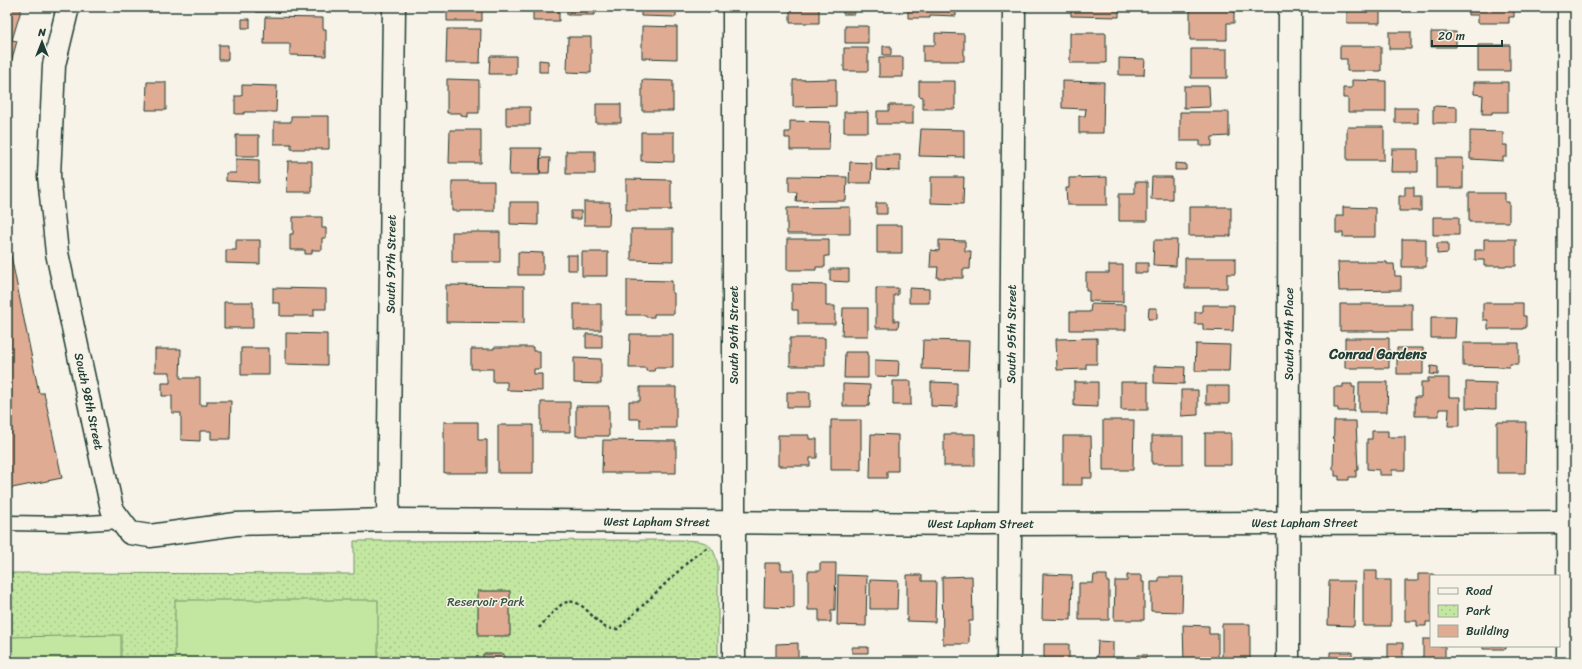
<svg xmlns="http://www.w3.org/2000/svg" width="1582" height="669" viewBox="0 0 1582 669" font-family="Sriracha,sans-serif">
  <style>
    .park { fill: url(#park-dots); stroke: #71926a }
    .pitch { fill: #c3e7a1; stroke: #71926a }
    .building { fill: #dfab92; stroke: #1f3d34 }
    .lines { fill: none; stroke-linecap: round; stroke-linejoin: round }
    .service-casing { stroke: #1f3d34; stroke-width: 17 }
    .minor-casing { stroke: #1f3d34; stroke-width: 25 }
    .path { stroke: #1f3d34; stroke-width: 2.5; stroke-dasharray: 3 3; stroke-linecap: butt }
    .service { stroke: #f7f3e8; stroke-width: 14 }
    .minor { stroke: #f7f3e8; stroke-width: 22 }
    .labels { text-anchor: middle; stroke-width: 3; stroke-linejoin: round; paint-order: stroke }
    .street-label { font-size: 12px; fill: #1f3d34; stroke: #f7f3e8 }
    .park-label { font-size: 12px; fill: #385644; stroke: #f7f3e8 }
    .quarter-label { font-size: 14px; font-weight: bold; fill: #1f3d34; stroke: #f7f3e8 }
  </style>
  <defs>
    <pattern id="park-dots" width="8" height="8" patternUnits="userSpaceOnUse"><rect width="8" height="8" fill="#c3e7a1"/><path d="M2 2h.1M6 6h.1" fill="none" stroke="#a7c78b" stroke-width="1.8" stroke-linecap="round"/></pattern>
  </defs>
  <rect width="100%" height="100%" fill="#f7f3e8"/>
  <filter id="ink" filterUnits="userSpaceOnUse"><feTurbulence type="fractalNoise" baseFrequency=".025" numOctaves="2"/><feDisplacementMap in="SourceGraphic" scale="8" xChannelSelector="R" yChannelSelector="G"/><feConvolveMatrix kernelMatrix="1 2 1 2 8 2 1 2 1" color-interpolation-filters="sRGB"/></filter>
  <g filter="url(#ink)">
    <path class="park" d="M679,540C703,541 713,539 718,566V662H7V573L354,574V541Z"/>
    <path class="pitch" d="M175,600H378V662H175Z
      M121,635V662H7V637Z"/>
    <path class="building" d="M7,7H22L12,40L17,41L7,77Z
      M256,7H280V12H256Z
      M447,7H482V21H447Z
      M533,7H559V21H533Z
      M567,7H595V15H567Z
      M641,7H676V17L641,16Z
      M790,7H819V23H790Z
      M843,7H854V14H843Z
      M908,7H956V16L930,15V18H908Z
      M1071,7H1119V17L1071,16Z
      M1190,7H1234V23H1227V40H1190Z
      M1343,7H1380V23H1347V10H1343Z
      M1468,7H1509V8H1514V17H1509V23H1478V15H1468Z
      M265,17L323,18V29H326V56L290,55V44H264Z
      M242,19H250V28H242Z
      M642,26L677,27V59L642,58Z
      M845,26H868V43H845Z
      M447,29H481L480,63H446Z
      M1389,32H1411V49H1389Z
      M1431,32H1456V47H1431Z
      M935,33L964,34V61H923V45H935Z
      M1070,33H1106V63H1070Z
      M568,37H591V73L567,72Z
      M219,45H228V60H219Z
      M1478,45H1510V71H1478Z
      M883,46H891V55H883Z
      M1340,46H1381V71H1347V59H1340Z
      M844,48H868V71H844Z
      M1191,49H1227V78H1191Z
      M490,56H516V74H489Z
      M879,57H903V77H879Z
      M1119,58L1145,59L1144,75H1119Z
      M539,60L548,61V72H539Z
      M447,79L479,80V113H468V117L461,116V113H447Z
      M836,79V106L793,107V80Z
      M642,80L673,81V111H642Z
      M1352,80L1386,81V112H1348V98H1343V88H1352Z
      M919,81H955V109H923V97L919,96Z
      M1062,81L1104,82L1103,133H1079V116H1085L1086,109L1062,108Z
      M147,82H166V110H146Z
      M1474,82H1508V112H1492V114H1482L1483,95L1474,94Z
      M242,85L277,86L276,112H244V114H235V96H242Z
      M1184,86H1209L1210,107L1184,108Z
      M596,104H621V123H596Z
      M889,105H913V124H877V111H889Z
      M1433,106L1457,107V123H1433Z
      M506,107H530V125H506Z
      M1395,108H1418V123H1395Z
      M844,112H868V132H844Z
      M1180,112H1229V136L1212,137V146H1200V141H1180Z
      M291,116H329V149H291V144H274V122H291Z
      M790,121L830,122L829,150H790V138H785V132H790Z
      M1347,127H1384V160H1347Z
      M921,129L964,130V157L919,156Z
      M450,130H481V163H449Z
      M1470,131L1503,132V145H1507V157H1503V161L1470,159Z
      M641,132H674V162L641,161Z
      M236,135H259V156H236Z
      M510,148H541L540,175H509Z
      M1392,149H1418V172H1391Z
      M566,151H595V174H566Z
      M876,155H900V171L876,170Z
      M540,158H550L549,173H540Z
      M1436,158H1463V188H1436Z
      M236,159L259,160V183L226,181V173H236Z
      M288,161H312V192H287Z
      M850,162L872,163L871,183H849Z
      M1175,163L1186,164V170H1175Z
      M789,176L847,177L846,201H796L797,192H789Z
      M931,177H964L963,204L931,203Z
      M1107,177V205H1067L1066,188H1069V178Z
      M1152,177H1172V199H1151Z
      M626,179L671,180V210H626Z
      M452,181H494V211H452Z
      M1135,182H1147V221H1119V194H1135Z
      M1405,187H1414V197H1421V211H1399V196H1405Z
      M1469,193H1505V202H1509V222H1469Z
      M510,202H538V225L510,224Z
      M584,202H610L609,225H584Z
      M876,203H887V214H876Z
      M850,207V234H787V208Z
      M1189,207H1231V236H1189Z
      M1343,207L1375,208V237H1343V233H1336V216H1343Z
      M571,211H581V219H571Z
      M293,217H322V228H326V238H322V250H312V254H305V250H290V234H293Z
      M1433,217H1459V235H1433Z
      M877,225H902V253H877Z
      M631,229H673V261L631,260Z
      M452,232H500V262H452Z
      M7,236L39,393H44L62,478L7,489Z
      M787,239H829V256H825V267H816V270H787Z
      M1402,239H1426V267H1402Z
      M1484,239H1516V266H1484V260H1475V250H1484Z
      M236,240H260V264L226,263V250H236Z
      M939,240L965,241V251H971L970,269H963V278H937L938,267H930L931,250L939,251Z
      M1154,240H1177L1176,266L1153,265Z
      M1437,243H1448V253L1437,254Z
      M518,252L543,253V275H518Z
      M582,252H608V276H582Z
      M567,255H577V270H567Z
      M1185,258H1235V274H1227V288H1185Z
      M1338,262H1387V264H1394L1395,276H1401V290L1339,291Z
      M1135,263H1148V273H1135Z
      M1109,265H1123V302L1089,301V291H1086V273H1109Z
      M830,269H849V282L830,281Z
      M627,280L672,281V293H674V314H654V317H646V315H627Z
      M792,284L826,285V306H835V324H798V310H792Z
      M446,285L524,286V323L446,322Z
      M273,288L326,289V309H314V316H280V303H273Z
      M876,288H898V295H894V321H899L898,328H876Z
      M909,288L929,289V303H909Z
      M224,302H253V328H224Z
      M1483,303H1523V316H1526V328H1523V329H1488V320H1483Z
      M574,304H601V330H574Z
      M1091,304L1126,305V330H1070V312H1090Z
      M1340,304H1412V331H1340Z
      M1202,305H1234L1233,331L1203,330V324H1195V312H1202Z
      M843,308H868V336H842Z
      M1149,308H1157V319H1148Z
      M1431,317H1456L1455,338H1431Z
      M286,333L327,334V365L286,364Z
      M586,334H602V348H586Z
      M630,334H673V368H655L654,371H646V368H629Z
      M790,338H825V366H790Z
      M1097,338V364H1086V369L1057,370L1056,339Z
      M1345,338H1389V368H1345Z
      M923,340L969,341L968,370L922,369Z
      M1463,343H1519V364H1510L1509,367L1463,366Z
      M1196,344L1230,345L1229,371H1195Z
      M494,347H533V351H540V369H534V374H542V391L507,390V382H493V369H471V349H494Z
      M241,348H269V375H241Z
      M1397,348H1423V374H1397Z
      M155,349H181L180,378H200V405H207V401H231L230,439H211V431H200V441L181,440V413H172V396H162V383H170V372H155Z
      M845,352H868V378H844Z
      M574,358L601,359V384L574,383Z
      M875,360L899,361L898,377L875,376Z
      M1154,366L1185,367L1184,384L1154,383Z
      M1431,366L1438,367V375L1430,374Z
      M1428,378H1449V397H1460V426H1448L1449,409H1439V416H1415V397H1421V382H1428Z
      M893,381H911V405H893Z
      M931,382L957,383V407L931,406Z
      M1074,382H1098V407L1074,406Z
      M1121,382H1148V410H1121Z
      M1359,382H1388L1387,412H1359Z
      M1466,382L1496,383V409L1466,408Z
      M843,384L870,385L869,406H843Z
      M1343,384H1352V387H1355L1354,411H1338V408H1334V387H1343Z
      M1206,386H1229V404H1206Z
      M640,387H676V428H640V419H629V401H640Z
      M1181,390H1198V415L1181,416Z
      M787,392H810V407H787Z
      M541,402H570V432H541Z
      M576,406H609V436H576Z
      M831,420H861V470H831Z
      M1103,420H1134L1133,470H1103Z
      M1334,421H1356L1358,470H1356V477H1349V480H1339V476H1335V470H1333Z
      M444,422H478V440H487V473H444Z
      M1497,422H1526L1525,473H1497Z
      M498,425H533V473H498Z
      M1372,431H1388V437H1405V470H1392V475H1379V470L1367,469V439H1372Z
      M1205,433H1231V465H1205Z
      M871,434L898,435V471H887V478H870Z
      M944,434H975V466H944Z
      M778,435H809V439H817V458H810V466H778Z
      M1063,436H1091L1092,478H1082V485H1063Z
      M1152,436H1183V464H1152Z
      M603,440L676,441V473H602Z
      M765,563H781V570H794V608L764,607Z
      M820,563H836L835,610H831V622H819V610H808V571H820Z
      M1363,571H1377V580H1391V626H1363Z
      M1043,574L1072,575L1071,620L1042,619Z
      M1418,574H1434V576H1431V622H1426V626H1417V621H1405V581H1418Z
      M838,575L867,576L866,626L837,625Z
      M907,575H922V581H936L935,622L907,621Z
      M1094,575H1107V582H1109V620H1079V583H1093Z
      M1127,575H1142V582H1144V620H1114L1115,581H1127Z
      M972,576L973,621H969V644H943L942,577Z
      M1159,577H1183L1182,612L1151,611V582H1159Z
      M870,580L898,581L897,609H870Z
      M1329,581H1355L1354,626L1328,625Z
      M478,591H510V636H478Z
      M1222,624H1250V661H1222Z
      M1183,625L1209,626V634H1218V662H1184Z
      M1423,639H1431V646H1445V662H1423Z
      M1098,641L1113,642V662H1097Z
      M798,643V662H776V644Z
      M1388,643H1403V662H1388Z
      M1044,644H1069V662H1044Z
      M1483,646H1506V649H1483Z
      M852,647H868V653H852Z
      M1330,652H1352V662H1330Z
      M483,654H504V662H483Z
      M1137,655H1147V662H1137Z
      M1362,657H1372V662H1362Z"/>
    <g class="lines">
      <defs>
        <path id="service" d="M7,523L71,524L121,521"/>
        <g id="minor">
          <path id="s1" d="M68,7L54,65L49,176L57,253L112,509L130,533L150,536L236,524L388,520L984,524L1575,522"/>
          <path id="s2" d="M388,520L394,7"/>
          <path d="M734,662V7"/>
          <path id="s3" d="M1009,662L1014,7"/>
          <path id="s4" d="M1288,662L1290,7"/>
          <path d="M1568,662L1569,7"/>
        </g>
      </defs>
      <use href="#service" class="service-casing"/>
      <use href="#minor" class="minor-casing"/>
      <path class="path" d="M539,628C546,620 553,612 561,605C579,592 592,620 605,627C609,629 614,629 618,629L692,558L708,547"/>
      <use href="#service" class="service"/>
      <use href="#minor" class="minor"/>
    </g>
  </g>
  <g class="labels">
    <g class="street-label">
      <text dy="4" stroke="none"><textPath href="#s2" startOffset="256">South 97th Street</textPath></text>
      <text dy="4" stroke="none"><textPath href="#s4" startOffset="328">South 94th Place</textPath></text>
      <text transform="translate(734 335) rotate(-90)" y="4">South 96th Street</text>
      <text dy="4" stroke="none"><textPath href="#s3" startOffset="328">South 95th Street</textPath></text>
      <text dy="4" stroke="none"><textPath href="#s1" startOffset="400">South 98th Street</textPath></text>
      <text dy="4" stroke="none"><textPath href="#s1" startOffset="1068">West Lapham Street</textPath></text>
      <text dy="4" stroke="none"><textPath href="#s1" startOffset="1716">West Lapham Street</textPath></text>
      <text dy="4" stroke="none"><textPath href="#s1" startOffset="1392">West Lapham Street</textPath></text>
    </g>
    <g class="park-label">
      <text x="486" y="606">Reservoir Park</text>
    </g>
    <g class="quarter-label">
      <text x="1378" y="359">Conrad Gardens</text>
    </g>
  </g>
  <rect width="1582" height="669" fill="none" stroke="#f7f3e8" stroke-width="24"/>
  <rect x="12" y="12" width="1558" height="645" fill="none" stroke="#1f3d34" stroke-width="1.5" filter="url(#ink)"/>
  <rect x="1430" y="575" width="130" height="72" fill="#f7f3e8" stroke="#a1aaa0"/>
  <rect x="1438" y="588" width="20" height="6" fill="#f7f3e8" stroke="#a1aaa0"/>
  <text x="1466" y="595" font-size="12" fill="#1f3d34">Road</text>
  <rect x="1438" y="605" width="20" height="12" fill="url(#park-dots)" stroke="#a1aaa0"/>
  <text x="1466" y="615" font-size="12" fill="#1f3d34">Park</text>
  <rect x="1438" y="625" width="20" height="12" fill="#dfab92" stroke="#a1aaa0"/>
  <text x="1466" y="635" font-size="12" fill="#1f3d34">Building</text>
  <g transform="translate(42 42)" stroke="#f7f3e8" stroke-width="3" paint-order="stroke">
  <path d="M0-3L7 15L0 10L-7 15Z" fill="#1f3d34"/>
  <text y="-6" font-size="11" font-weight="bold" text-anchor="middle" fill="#1f3d34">N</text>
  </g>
  <path d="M1432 40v6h70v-6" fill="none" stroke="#1f3d34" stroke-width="2"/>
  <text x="1438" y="40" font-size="12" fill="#1f3d34" stroke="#f7f3e8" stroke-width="3" paint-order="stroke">20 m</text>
</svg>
